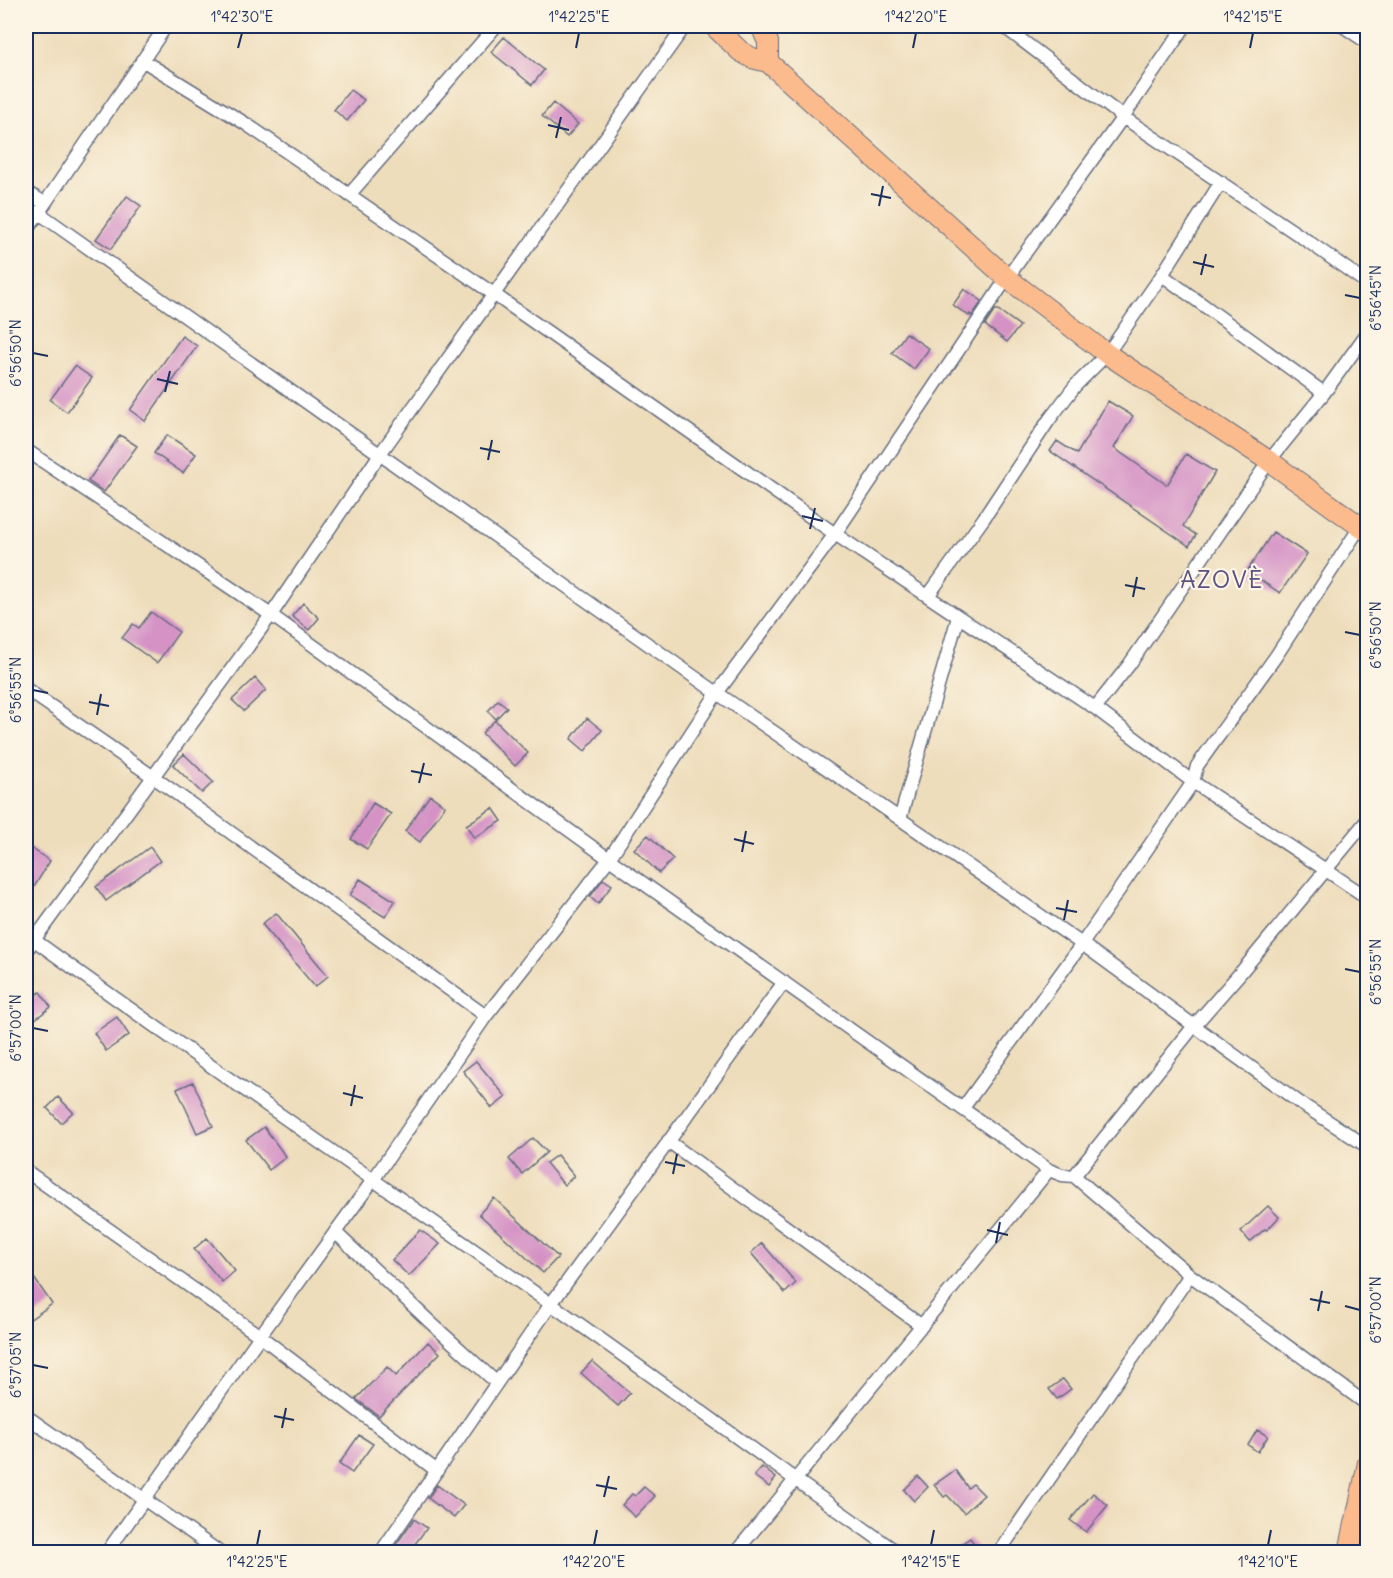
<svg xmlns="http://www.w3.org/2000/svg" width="1393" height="1578" viewBox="0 0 1393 1578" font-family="Delius,sans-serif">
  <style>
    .building { fill: #d492c5 }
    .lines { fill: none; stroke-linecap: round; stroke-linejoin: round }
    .minor-casing { stroke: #656c7f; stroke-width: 15 }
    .primary-casing { stroke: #656c7f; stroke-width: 22 }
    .minor { stroke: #fff; stroke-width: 12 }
    .primary { stroke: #fbbb8d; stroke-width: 20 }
    .ticks { fill: none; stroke: #1b2f5e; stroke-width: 2 }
    .labels { text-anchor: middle; stroke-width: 4.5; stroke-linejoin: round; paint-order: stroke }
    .quarter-label { font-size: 24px; letter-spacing: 1.5px; fill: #5c5282; stroke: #fcf5e5 }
    .neatline { fill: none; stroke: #1b2f5e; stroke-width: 2 }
    .ticks-label { font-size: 15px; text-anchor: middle; fill: #1b2f5e }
  </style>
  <rect width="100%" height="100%" fill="#fcf5e5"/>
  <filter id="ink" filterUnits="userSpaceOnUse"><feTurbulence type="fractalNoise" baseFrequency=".0167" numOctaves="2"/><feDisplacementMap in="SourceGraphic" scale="12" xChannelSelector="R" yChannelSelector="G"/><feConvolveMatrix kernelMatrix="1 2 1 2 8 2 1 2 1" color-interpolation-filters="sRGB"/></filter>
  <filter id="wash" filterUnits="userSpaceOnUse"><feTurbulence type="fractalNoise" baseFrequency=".008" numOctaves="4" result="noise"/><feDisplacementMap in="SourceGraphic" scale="24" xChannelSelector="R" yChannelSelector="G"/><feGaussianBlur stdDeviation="1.35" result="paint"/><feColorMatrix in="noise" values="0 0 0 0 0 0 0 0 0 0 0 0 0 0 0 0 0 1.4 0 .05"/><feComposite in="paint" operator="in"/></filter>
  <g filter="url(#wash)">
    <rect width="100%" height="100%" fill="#edb"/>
    <g id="blocks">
      <path class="building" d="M504,37L544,70L532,85L491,52Z
        M350,90L364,100L347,121L334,110Z
        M553,103L578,124L567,137L542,116Z
        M127,196L141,206L111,249L96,239Z
        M964,289L982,301L972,316L970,314L969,316L953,305Z
        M995,310H998L1020,326L1007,342L985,325Z
        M906,333L929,349L914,369L892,353Z
        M182,336L197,346L145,421L130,410Z
        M75,366L92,378L67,412L50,400Z
        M1108,401L1133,416L1114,448L1167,485L1186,454L1215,472L1183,526L1196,535L1189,546L1050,451L1057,441L1077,454Z
        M120,435L137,446L104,492L88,481Z
        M167,435L196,454L183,473L154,453Z
        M1273,532L1307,554L1280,593L1247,571Z
        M303,603L319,618L309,630L292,616Z
        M151,612L179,632L157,663L122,638L133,624L139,628Z
        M255,678L266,690L244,711L232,700Z
        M498,700L507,707L496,719L488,711Z
        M587,718L602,730L585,751L571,739Z
        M495,720L528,753L515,766L482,733Z
        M184,754L213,782L202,793L173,765Z
        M430,795L445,806L420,842L405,831Z
        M373,803L391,814L367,849L351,839Z
        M493,808L502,821L474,838L466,825Z
        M648,835L673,859L659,873L634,849Z
        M150,847L160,861L106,901L96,887Z
        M31,848L50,861L26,900V857Z
        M360,879L395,901L385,917L350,895Z
        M603,879L612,885L598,904L590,897Z
        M276,913L328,976L315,987L262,924Z
        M40,992L51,1007L26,1026V1002Z
        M117,1017L129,1035L106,1051L94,1033Z
        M476,1061L506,1097L492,1108L463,1071Z
        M193,1082L213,1126L197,1133L177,1089Z
        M58,1097L73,1112L61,1123L47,1108Z
        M264,1127L286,1157L269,1170L246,1140Z
        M533,1138L547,1152L522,1174L509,1159Z
        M557,1155L574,1176L564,1185L546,1163Z
        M494,1198L558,1257L543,1273L479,1214Z
        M1268,1206L1279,1217L1267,1230L1265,1229L1250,1242L1241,1231Z
        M420,1230L440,1244L409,1276L392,1260Z
        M207,1238L235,1271L222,1282L194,1249Z
        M762,1243L796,1283L785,1293L751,1253Z
        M34,1278L52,1304L26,1322V1284Z
        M428,1342L440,1353L379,1416L356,1399L387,1367L396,1376Z
        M592,1361L630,1393L618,1406L581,1373Z
        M1063,1379L1071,1389L1057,1399L1049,1389Z
        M1257,1430L1268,1436L1258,1452L1248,1445Z
        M359,1435L373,1444L352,1473L339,1464Z
        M762,1467L776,1478L769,1487L754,1476Z
        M955,1470L968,1488L973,1484L984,1495L964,1513L947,1495L944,1497L934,1485Z
        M918,1476L928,1487L914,1501L904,1490Z
        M437,1485L464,1505L454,1518L428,1498Z
        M644,1487L655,1496L635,1517L622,1505L632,1494L635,1496Z
        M1093,1493L1108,1505L1086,1532L1070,1520Z
        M414,1519L427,1528L409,1552H404L395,1546Z
        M970,1538L980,1552H949Z"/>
    </g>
  </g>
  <g filter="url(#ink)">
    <use href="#blocks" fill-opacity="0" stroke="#656c7f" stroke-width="1.5"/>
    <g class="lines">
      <defs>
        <path id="minor" d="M1003,26L1123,117L1309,242L1368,284
          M1343,26L1368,43
          M142,60L246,124L495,295L835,534L1095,708L1193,782L1368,898
          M26,192L45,203
          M349,195L496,26
          M39,213L717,693L1082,944L1300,1103L1368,1147
          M26,231L166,26
          M1162,275L1324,393
          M26,450L271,615L609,859L1049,1170L1062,1175L1074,1176L1190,1275L1368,1405
          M928,596L984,518L1049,420L1075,386L1107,354L1162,275L1221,182
          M26,689L152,776L486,1016
          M1095,708L1129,665L1269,461L1324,393L1368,332
          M900,819L958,617
          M26,934C198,1059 374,1180 548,1302C665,1384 780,1470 897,1552
          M26,951L271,615L380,454L685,26
          M963,1108L1082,944L1193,782L1197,766L1276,656L1360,527
          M668,1141L922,1326
          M26,1171L260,1336L437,1471
          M1074,1176L1194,1026L1242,971L1368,819
          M335,1232L431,1323L497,1383
          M26,1416L219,1552
          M107,1552L260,1336L373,1180L486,1016L609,859L717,693L835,534L1007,278L1123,117L1185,26
          M381,1552L551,1304L784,982
          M736,1552L1049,1170
          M999,1552L1190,1275"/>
        <path id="primary" d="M714,26L740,51L752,58L768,62L1007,278L1107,354L1269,461L1368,532
          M761,26L768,42V62
          M1349,1552L1368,1463"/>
      </defs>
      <use href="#minor" class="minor-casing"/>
      <use href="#primary" class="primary-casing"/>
      <use href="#minor" class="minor"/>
      <use href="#primary" class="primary"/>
    </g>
  </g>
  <path class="ticks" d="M238,48L242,33M576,48L579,33M913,48L916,33M1250,48L1253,33M548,125L569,130M556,138L561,117M871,194L891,198M879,206L883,186M1193,262L1214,267M1201,275L1206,254M1345,295L1360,298M33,353L48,356M157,379L178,384M165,392L170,371M480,448L500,452M488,460L492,440M802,516L823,521M810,529L815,508M1125,585L1145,589M1133,597L1137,577M1345,632L1360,635M33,690L48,693M89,702L109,706M97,715L101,694M411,771L432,775M419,783L424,763M734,839L754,844M742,852L746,831M1056,908L1077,912M1064,920L1068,900M1345,969L1360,972M33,1028L48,1031M343,1093L363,1098M351,1106L355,1085M665,1162L685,1166M673,1174L677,1154M987,1230L1008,1235M996,1243L1000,1222M1310,1299L1330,1303M1345,1306L1360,1310M1318,1311L1322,1291M33,1365L48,1368M274,1416L294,1420M282,1428L286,1408M596,1485L617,1489M604,1497L609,1476M257,1545L260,1530M594,1545L597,1530M931,1545L934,1530M1268,1545L1271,1530"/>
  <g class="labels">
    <g class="quarter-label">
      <text x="1222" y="588">AZOVÈ</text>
    </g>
  </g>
  <rect width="1393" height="1578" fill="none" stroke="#fcf5e5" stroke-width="66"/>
  <rect x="33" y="33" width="1327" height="1512" class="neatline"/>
  <g class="ticks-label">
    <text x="242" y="22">1°42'30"E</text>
    <text x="579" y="22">1°42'25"E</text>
    <text x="916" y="22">1°42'20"E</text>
    <text x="1253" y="22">1°42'15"E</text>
    <text transform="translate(1376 298) rotate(-90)" y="5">6°56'45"N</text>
    <text transform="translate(16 353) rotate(-90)" y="5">6°56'50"N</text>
    <text transform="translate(1376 635) rotate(-90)" y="5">6°56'50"N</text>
    <text transform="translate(16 690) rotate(-90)" y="5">6°56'55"N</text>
    <text transform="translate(1376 972) rotate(-90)" y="5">6°56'55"N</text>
    <text transform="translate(16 1028) rotate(-90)" y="5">6°57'00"N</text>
    <text transform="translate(1376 1310) rotate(-90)" y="5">6°57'00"N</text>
    <text transform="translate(16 1365) rotate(-90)" y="5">6°57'05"N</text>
    <text x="257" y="1567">1°42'25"E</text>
    <text x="594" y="1567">1°42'20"E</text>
    <text x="931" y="1567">1°42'15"E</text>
    <text x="1268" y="1567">1°42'10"E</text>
  </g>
</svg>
